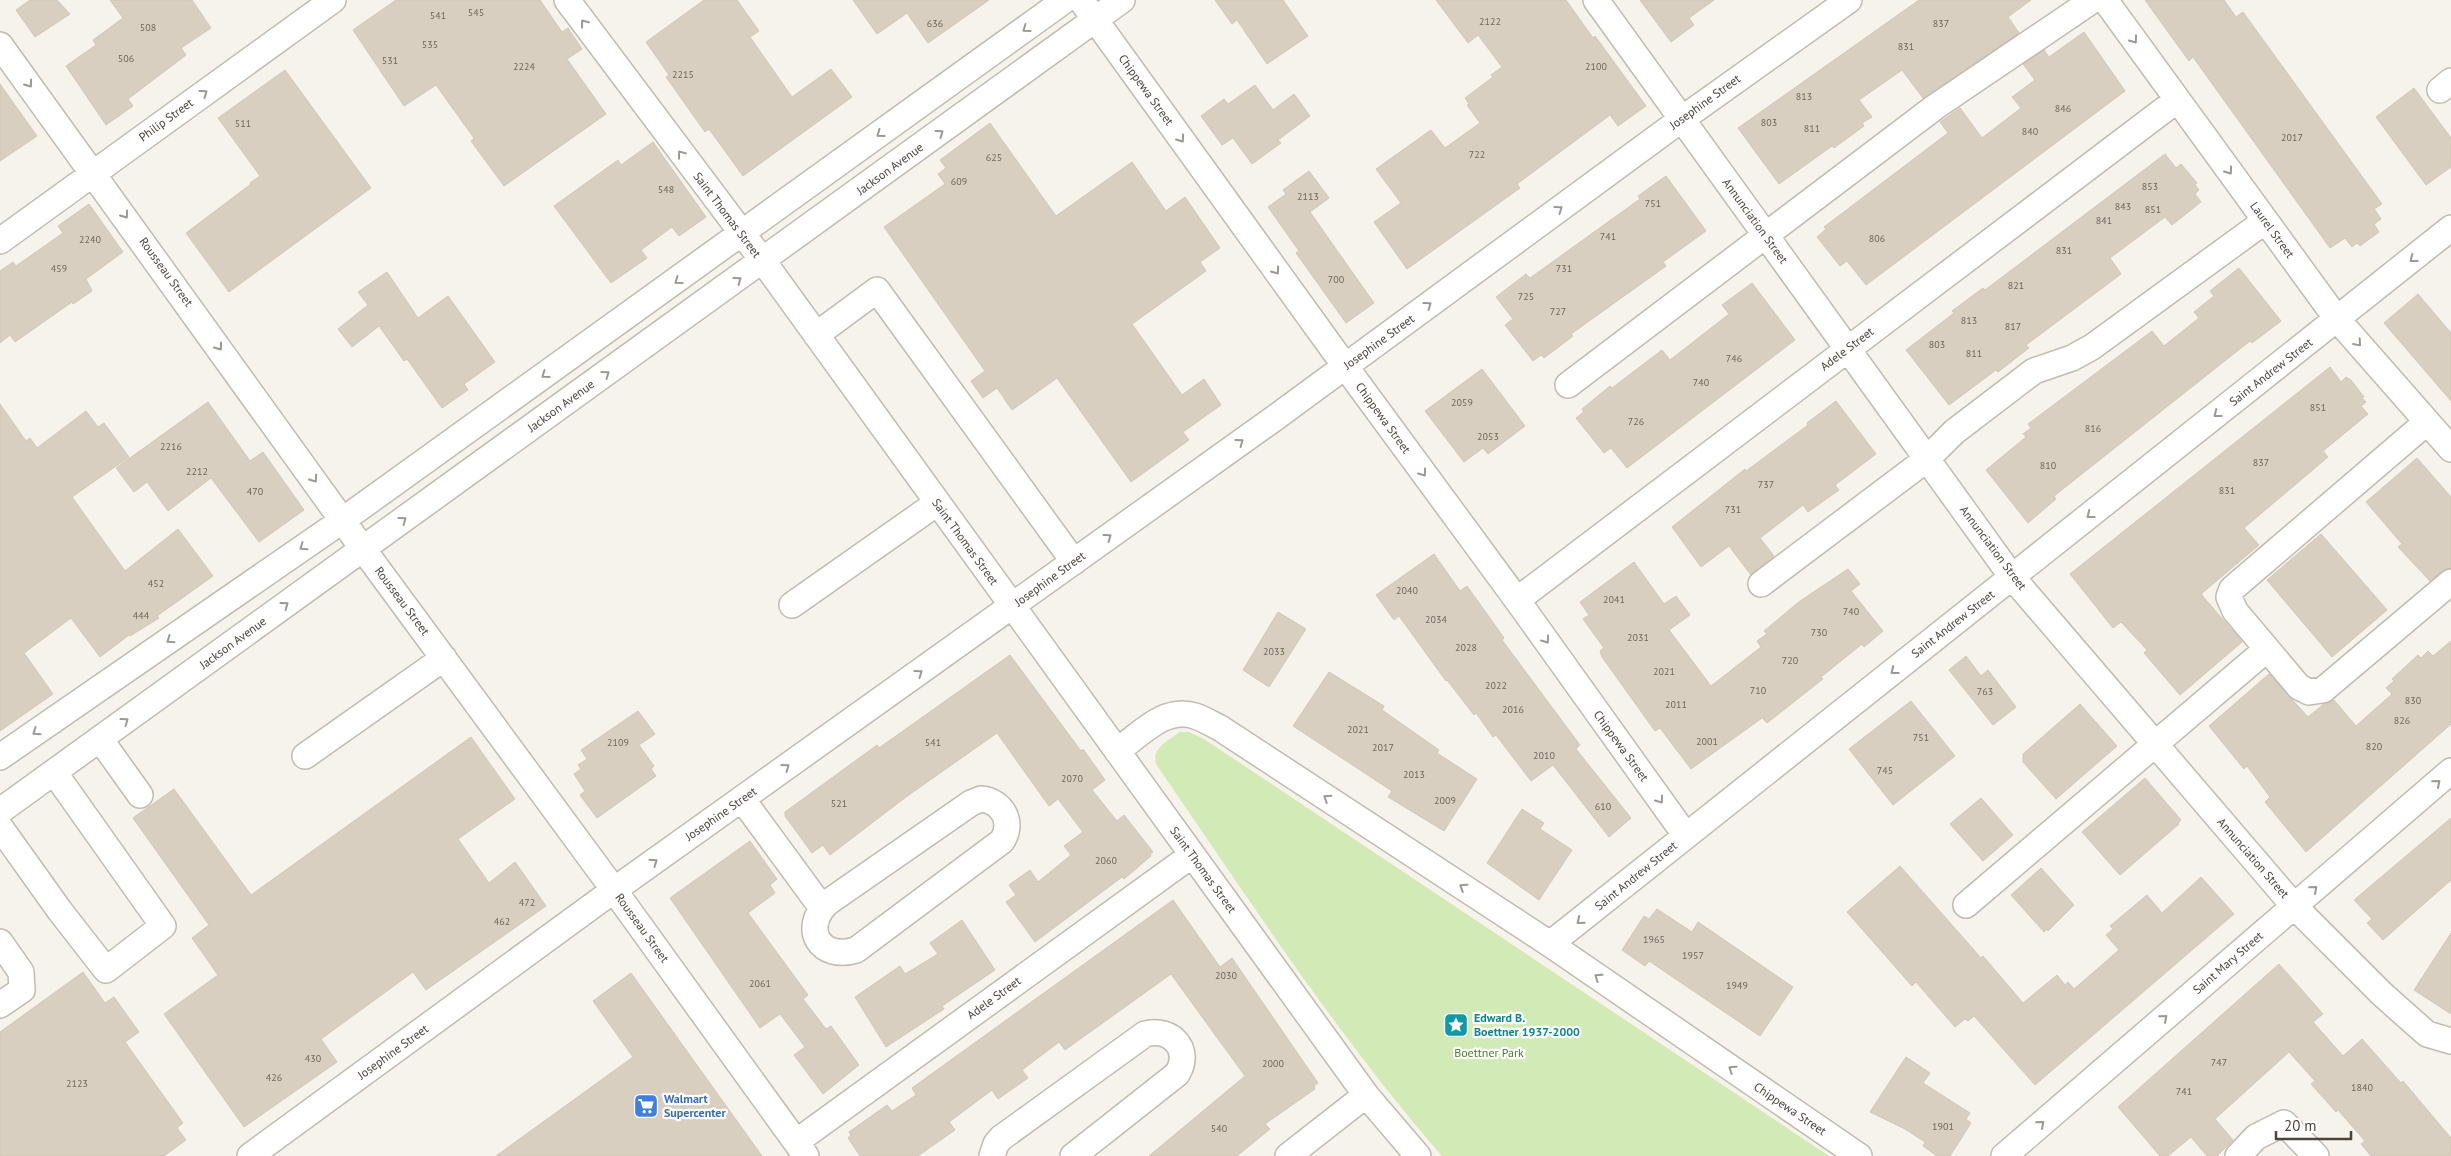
<svg xmlns="http://www.w3.org/2000/svg" width="2451" height="1156" viewBox="0 0 2451 1156" font-family="'PT Sans',sans-serif">
  <style>
    .green { fill: #d2eab5 }
    .building { fill: #d8cfc1; stroke: #d3c7b4 }
    .lines { fill: none; stroke-linecap: round; stroke-linejoin: round }
    .minor-casing { stroke: #c2bbae; stroke-width: 28 }
    .minor { stroke: #fff; stroke-width: 25 }
    .oneway { stroke: #9c9892 }
    .labels { text-anchor: middle; stroke-width: 4.5; stroke-linejoin: round; paint-order: stroke }
    .number-label { font-size: 10px; fill: #6e675b }
    .street-label { font-size: 12px; fill: #4b4439; stroke: #fff }
    .culture-label { font-size: 12px; font-weight: bold; fill: #0d838f; stroke: #fff; text-anchor: start }
    .park-label { font-size: 12px; fill: #4a7f2a; stroke: #fff }
    .shop-label { font-size: 12px; font-weight: bold; fill: #366cbe; stroke: #fff; text-anchor: start }
  </style>
  <rect width="100%" height="100%" fill="#f6f3ec"/>
  <path class="green" d="M1180,732H1189L1204,739L1829,1156H1442C1336,1034 1248,898 1156,764C1152,747 1168,741 1180,732Z"/>
  <path class="building" d="M30,0H57L70,14L35,37L16,10Z
    M110,0H192L211,28L181,48L186,55L128,99L133,106L106,125L66,66L96,45L93,40L123,18Z
    M396,0H540L562,32L568,28L582,49L567,59L606,114L504,186L471,141L474,138L436,85L404,106L353,30Z
    M704,0H737L759,31L750,37L792,97L831,69L852,97L743,176L709,129L705,132L666,77L669,75L646,42Z
    M853,0H989L928,43L907,13L877,34Z
    M1215,0H1283L1308,36L1267,64L1237,20L1232,24Z
    M1436,0H1566L1593,38L1595,36L1646,106L1618,126L1610,115L1517,184L1520,188L1407,269L1374,222L1401,203L1376,169L1431,130L1445,148L1480,123L1467,105L1469,104L1465,98L1493,77L1491,75L1502,67L1478,35L1468,43Z
    M1640,0H1714L1689,18L1694,25L1671,42Z
    M1919,0H2031L2008,17L2019,33L1923,98L1902,70L1859,100L1872,117L1862,123L1864,126L1834,148L1832,146L1779,184L1738,128Z
    M2145,0H2224L2236,17L2243,12L2382,204L2374,209L2381,219L2374,224L2379,232L2360,246L2357,243L2352,247L2345,238L2330,248L2193,57L2189,61Z
    M2084,32L2125,91L1866,285L1847,261L1840,266L1817,237L1826,229L1824,227L1948,133L1940,122L1960,108L1982,138L2021,108L2012,97L2035,80L2023,64L2044,50L2049,57Z
    M285,70L371,188L229,292L186,233L251,184L250,183L260,176L218,118Z
    M0,84L37,136L0,161Z
    M1255,85L1273,110L1294,94L1310,116L1278,140L1281,143L1252,164L1233,138L1222,145L1201,116L1224,99L1228,104Z
    M2414,88L2451,138V167L2426,185L2376,117Z
    M990,123L1056,216L1132,162L1166,211L1185,197L1220,248L1200,262L1206,271L1132,324L1182,395L1204,379L1221,405L1183,432L1189,440L1131,482L1057,378L1012,410L997,388L983,398L971,381L985,371L884,227L945,184L938,174L946,168L940,160Z
    M653,142L706,217L679,236L672,227L641,250L647,258L611,283L554,206L618,160L621,165Z
    M2165,154L2176,168L2181,164L2197,183L2195,185L2199,190L2195,194L2201,202L2172,225L2165,217L2110,258L2121,274L2026,345L2029,348L1998,372L1996,370L1949,405L1906,350L1954,313L1952,311L1983,288L1985,290Z
    M1309,171L1329,198L1310,212L1374,303L1346,323L1296,253L1299,251L1268,207L1286,194L1283,190Z
    M1666,176L1706,231L1663,262L1666,266L1571,334L1573,336L1544,358L1541,355L1533,361L1505,325L1513,319L1496,297L1526,274L1530,278L1640,199L1638,196Z
    M89,204L123,252L86,279L92,291L73,304L72,302L15,342L10,335L0,343V271L13,262L16,266L63,233L58,226Z
    M2239,268L2281,321L2252,343L2250,341L2054,496L2056,499L2028,523L1986,470L2026,437L2023,434L2031,428L2028,424L2152,331L2164,346L2199,318L2194,312L2214,296L2210,291Z
    M387,272L418,318L448,296L495,362L464,384L468,390L442,408L407,359L404,361L379,326L352,347L338,329L368,305L358,292Z
    M1752,283L1795,340L1627,468L1611,448L1604,453L1576,418L1584,412L1582,409L1610,386L1612,388L1662,350L1670,360L1729,314L1722,305Z
    M2418,294L2451,333V401L2384,323Z
    M2330,367L2341,382L2346,377L2351,380L2364,397L2362,398L2366,402L2361,406L2368,414L2323,451L2328,457L2244,528L2259,545L2201,594L2242,642L2180,695L2144,653L2147,650L2121,622L2113,628L2070,574Z
    M1482,369L1525,426L1488,454L1483,448L1464,462L1425,411Z
    M1836,401L1876,454L1835,485L1839,490L1808,512L1803,505L1760,538L1774,556L1751,575L1729,546L1701,567L1672,527L1745,469L1746,471L1808,425L1807,423Z
    M208,402L250,461L263,452L304,510L259,542L211,478L168,511L147,482L134,492L116,468Z
    M0,404L26,441L30,438L37,448L86,411L98,427L104,423L129,457L72,497L125,571L178,529L213,576L157,616L159,618L130,636L129,635L100,657L71,618L24,653L53,694L0,731Z
    M2417,458L2451,497V568L2442,571L2430,581L2398,547L2402,544L2366,502Z
    M2321,534L2387,610L2332,657L2267,580Z
    M1434,554L1460,591L1467,586L1504,638L1502,640L1580,745L1576,749L1631,818L1609,837L1553,765L1531,781L1496,735L1493,737L1476,713L1474,715L1447,680L1446,681L1399,616L1394,620L1376,595Z
    M1634,562L1664,604L1676,596L1690,615L1669,630L1711,686L1761,647L1757,641L1767,634L1764,631L1800,601L1848,569L1860,584L1851,591L1883,631L1864,647L1862,644L1821,677L1823,679L1767,723L1762,718L1691,769L1660,728L1655,731L1602,657L1600,651L1604,648L1583,619L1589,615L1580,602Z
    M1278,612L1306,629L1269,687L1243,670Z
    M2451,641V724L2306,852L2265,802L2270,797L2247,766L2244,769L2209,726L2269,674L2308,717L2324,704L2334,700L2356,726L2392,694L2386,688L2394,681L2392,679L2418,655L2421,658L2428,651L2433,656Z
    M1010,655L1081,751L1083,749L1105,780L1092,790L1117,821L1124,815L1153,852L1150,854L1151,856L1124,879L1122,877L1035,942L1006,902L1016,895L1009,885L1030,870L1038,882L1071,855L1064,846L1083,832L1058,799L1049,806L997,733L906,797L830,855L823,845L812,853L785,816V812L877,745L879,748Z
    M1966,656L1981,676L1988,670L2016,707L1993,725L1949,670Z
    M1329,672L1384,706L1382,710L1439,750L1437,753L1477,779L1444,831L1388,797L1392,791L1293,726Z
    M1911,701L1955,756L1893,805L1849,749Z
    M2080,704L2117,746L2056,799L2023,762V754Z
    M638,711L655,734L639,745L654,766L651,769L656,776L597,818L580,795L585,791L574,774L581,769L578,765L587,759L581,750Z
    M471,737L515,799L458,839L489,883L515,862L546,906L426,990L413,972L321,1039L337,1062L244,1127L164,1014L218,975L192,938L209,925L133,818L174,789L251,895Z
    M2145,778L2181,820L2178,823L2179,824L2120,875L2082,832Z
    M1981,798L2013,835L1983,861L1950,824Z
    M1522,809L1544,823L1540,829L1572,850L1539,900L1487,863Z
    M2451,818V880L2383,940L2367,923L2372,919L2354,900Z
    M750,841L777,879L770,885L775,893L748,913L808,995L803,999L826,1029L831,1026L859,1065L823,1094L794,1055L805,1047L780,1014L760,1028L670,898Z
    M1900,866L1981,958L1983,956L2023,1003L2057,975L2065,985L2068,982L2074,989L2119,950L2106,935L2113,929L2110,926L2147,895L2162,913L2201,877L2234,914L2035,1085L1974,1016L1968,1021L1965,1019L1955,1027L1916,982L1912,986L1847,912Z
    M2041,868L2074,905L2048,931L2047,929L2044,932L2011,895Z
    M1173,900L1220,967L1232,958L1318,1083L1314,1086L1315,1089L1265,1124L1270,1129L1237,1156H1149L1245,1076L1171,974L1065,1050L1059,1042L1022,1070L1028,1078L998,1099L992,1090L949,1122L955,1130L918,1156H860L848,1138L851,1135L849,1132L887,1105L892,1111L916,1095L912,1088Z
    M1657,909L1692,932L1698,922L1793,987L1760,1036L1649,961L1645,966L1622,950L1644,916L1649,919Z
    M962,920L995,970L942,1006L944,1009L886,1047L855,997L900,966L905,974L938,954L930,943Z
    M2451,933V1014L2414,990Z
    M2279,964L2323,1014L2313,1022L2343,1056L2362,1039L2401,1083L2403,1081L2451,1138V1156H2371L2361,1144L2365,1141L2338,1110L2336,1112L2311,1084L2315,1081L2289,1052L2215,1119L2233,1140L2217,1156H2207L2191,1137L2168,1156H2160L2118,1107Z
    M83,972L105,1003L114,997L139,1032L125,1042L183,1123L177,1128L186,1140L164,1156H0V1032Z
    M631,973L762,1156H496L633,1057L593,1001Z
    M1906,1057L1930,1073L1923,1083L1970,1113L1966,1119L1971,1123L1950,1156H1937L1923,1146L1925,1142L1905,1129L1870,1112Z"/>
  <g class="lines">
    <defs>
      <path id="minor" d="M567,0L763,261L1366,1095L1418,1156
        M1081,0L1345,366L1517,600L1686,836
        M1596,0L2012,577L2294,906L2382,994L2427,1034L2451,1041
        M2105,0L2337,319L2451,449
        M0,45L363,549L614,890L806,1156
        M2440,90L2451,81
        M0,241L333,0
        M816,335L877,290L1074,562
        M1568,385L1935,107L2093,0
        M2427,422L2232,589L2229,597L2235,611L2299,687L2309,692L2323,690L2451,582
        M1761,584L1927,459L1954,432L2034,371L2072,358L2092,347L2265,221
        M1517,600L2177,100
        M792,605L937,503
        M100,739L140,795
        M1117,751C1140,735 1164,706 1195,716C1204,719 1212,724 1220,728L1550,944L1859,1156
        M305,756L444,658
        M0,757L343,520L1065,0
        M742,799L822,908
        M981,799C1003,801 1014,823 1002,841L856,950C820,961 801,929 827,903L971,803Z
        M0,811L1122,0
        M0,827L60,911L106,970L163,926L54,772
        M1966,905L2267,649
        M0,942L21,972L22,990L0,1005
        M1550,944L2451,228
        M796,1142L1192,855
        M250,1156L614,890L1272,420L1682,119L1849,0
        M992,1156L996,1144L1001,1138L1145,1034C1172,1027 1192,1050 1177,1074L1073,1156
        M1288,1156L1366,1095
        M2004,1156L2451,771
        M2238,1156L2256,1137L2284,1123L2316,1156"/>
    </defs>
    <use href="#minor" class="minor-casing"/>
    <use href="#minor" class="minor"/>
  </g>
  <defs><path id="oneway-chevron" d="M-2-3.5L2.5 0L-2 3.5" fill="none" stroke-width="1.6" stroke-linecap="round" stroke-linejoin="round" transform="scale(1.25)"/></defs>
  <g class="oneway">
    <use href="#oneway-chevron" transform="translate(584 23) rotate(-127)"/>
    <use href="#oneway-chevron" transform="translate(1026 29) rotate(144)"/>
    <use href="#oneway-chevron" transform="translate(2134 40) rotate(54)"/>
    <use href="#oneway-chevron" transform="translate(29 84) rotate(54)"/>
    <use href="#oneway-chevron" transform="translate(204 93) rotate(-36)"/>
    <use href="#oneway-chevron" transform="translate(940 133) rotate(-36)"/>
    <use href="#oneway-chevron" transform="translate(880 134) rotate(144)"/>
    <use href="#oneway-chevron" transform="translate(1181 139) rotate(54)"/>
    <use href="#oneway-chevron" transform="translate(681 154) rotate(-127)"/>
    <use href="#oneway-chevron" transform="translate(2229 171) rotate(54)"/>
    <use href="#oneway-chevron" transform="translate(1559 209) rotate(-36)"/>
    <use href="#oneway-chevron" transform="translate(125 215) rotate(54)"/>
    <use href="#oneway-chevron" transform="translate(2413 259) rotate(142)"/>
    <use href="#oneway-chevron" transform="translate(1276 271) rotate(54)"/>
    <use href="#oneway-chevron" transform="translate(738 280) rotate(-36)"/>
    <use href="#oneway-chevron" transform="translate(678 281) rotate(144)"/>
    <use href="#oneway-chevron" transform="translate(1428 305) rotate(-36)"/>
    <use href="#oneway-chevron" transform="translate(2358 343) rotate(49)"/>
    <use href="#oneway-chevron" transform="translate(219 347) rotate(54)"/>
    <use href="#oneway-chevron" transform="translate(606 374) rotate(-36)"/>
    <use href="#oneway-chevron" transform="translate(545 375) rotate(144)"/>
    <use href="#oneway-chevron" transform="translate(2217 414) rotate(142)"/>
    <use href="#oneway-chevron" transform="translate(1240 442) rotate(-36)"/>
    <use href="#oneway-chevron" transform="translate(1423 473) rotate(54)"/>
    <use href="#oneway-chevron" transform="translate(314 479) rotate(54)"/>
    <use href="#oneway-chevron" transform="translate(2090 515) rotate(142)"/>
    <use href="#oneway-chevron" transform="translate(403 520) rotate(-36)"/>
    <use href="#oneway-chevron" transform="translate(1108 537) rotate(-36)"/>
    <use href="#oneway-chevron" transform="translate(303 547) rotate(145)"/>
    <use href="#oneway-chevron" transform="translate(285 605) rotate(-36)"/>
    <use href="#oneway-chevron" transform="translate(170 640) rotate(145)"/>
    <use href="#oneway-chevron" transform="translate(1546 640) rotate(54)"/>
    <use href="#oneway-chevron" transform="translate(1894 671) rotate(142)"/>
    <use href="#oneway-chevron" transform="translate(919 673) rotate(-36)"/>
    <use href="#oneway-chevron" transform="translate(125 721) rotate(-36)"/>
    <use href="#oneway-chevron" transform="translate(36 732) rotate(145)"/>
    <use href="#oneway-chevron" transform="translate(786 767) rotate(-36)"/>
    <use href="#oneway-chevron" transform="translate(2437 783) rotate(-41)"/>
    <use href="#oneway-chevron" transform="translate(1327 798) rotate(-147)"/>
    <use href="#oneway-chevron" transform="translate(1660 800) rotate(54)"/>
    <use href="#oneway-chevron" transform="translate(654 862) rotate(-35)"/>
    <use href="#oneway-chevron" transform="translate(1463 887) rotate(-147)"/>
    <use href="#oneway-chevron" transform="translate(2314 889) rotate(-41)"/>
    <use href="#oneway-chevron" transform="translate(1580 921) rotate(141)"/>
    <use href="#oneway-chevron" transform="translate(1598 977) rotate(-146)"/>
    <use href="#oneway-chevron" transform="translate(2164 1018) rotate(-41)"/>
    <use href="#oneway-chevron" transform="translate(1732 1069) rotate(-146)"/>
    <use href="#oneway-chevron" transform="translate(2041 1124) rotate(-41)"/>
  </g>
  <defs>
    <symbol id="sight-square" viewBox="-11 -11 22 22"><rect x="-9" y="-9" width="18" height="18" rx="4" fill="#0f9aa8" stroke="#fff"/><path d="M0-6L1.8-2.2L6-1.7L2.9 1.2L3.7 5.4L0 3.3L-3.7 5.4L-2.9 1.2L-6-1.7L-1.8-2.2Z" fill="#fff"/></symbol>
    <symbol id="supermarket-square" viewBox="-11 -11 22 22"><rect x="-9" y="-9" width="18" height="18" rx="4" fill="#3f7fe0" stroke="#fff"/><path d="M-6-5.5h2.5l.6 2H6L4.5 2H-2.5L-4.4-4H-6ZM-1.5 3.2a1.3 1.3 0 1 0 .1 0ZM3 3.2a1.3 1.3 0 1 0 .1 0Z" fill="#fff"/></symbol>
  </defs>
  <g fill-rule="evenodd">
    <use href="#sight-square" x="1442" y="1011" width="28" height="28"/>
    <use href="#supermarket-square" x="632" y="1092" width="28" height="28"/>
  </g>
  <g class="labels">
    <g class="number-label">
      <text x="476" y="16">545</text>
      <text x="438" y="19">541</text>
      <text x="1490" y="25">2122</text>
      <text x="935" y="27">636</text>
      <text x="1941" y="27">837</text>
      <text x="148" y="31">508</text>
      <text x="430" y="48">535</text>
      <text x="1906" y="50">831</text>
      <text x="126" y="62">506</text>
      <text x="390" y="64">531</text>
      <text x="524" y="70">2224</text>
      <text x="1596" y="70">2100</text>
      <text x="683" y="78">2215</text>
      <text x="1804" y="100">813</text>
      <text x="2063" y="112">846</text>
      <text x="1769" y="126">803</text>
      <text x="243" y="127">511</text>
      <text x="1812" y="132">811</text>
      <text x="2030" y="135">840</text>
      <text x="2292" y="141">2017</text>
      <text x="1477" y="158">722</text>
      <text x="994" y="161">625</text>
      <text x="959" y="185">609</text>
      <text x="2150" y="190">853</text>
      <text x="666" y="193">548</text>
      <text x="1308" y="200">2113</text>
      <text x="1653" y="207">751</text>
      <text x="2123" y="210">843</text>
      <text x="2153" y="213">851</text>
      <text x="2104" y="224">841</text>
      <text x="1608" y="240">741</text>
      <text x="1877" y="242">806</text>
      <text x="90" y="243">2240</text>
      <text x="2064" y="254">831</text>
      <text x="59" y="272">459</text>
      <text x="1564" y="272">731</text>
      <text x="1336" y="283">700</text>
      <text x="2016" y="289">821</text>
      <text x="1526" y="300">725</text>
      <text x="1558" y="315">727</text>
      <text x="1969" y="324">813</text>
      <text x="2013" y="330">817</text>
      <text x="1937" y="348">803</text>
      <text x="1974" y="357">811</text>
      <text x="1734" y="362">746</text>
      <text x="1701" y="386">740</text>
      <text x="1462" y="406">2059</text>
      <text x="2318" y="411">851</text>
      <text x="1636" y="425">726</text>
      <text x="2093" y="432">816</text>
      <text x="1488" y="440">2053</text>
      <text x="171" y="450">2216</text>
      <text x="2261" y="466">837</text>
      <text x="2048" y="469">810</text>
      <text x="197" y="475">2212</text>
      <text x="1766" y="488">737</text>
      <text x="2227" y="494">831</text>
      <text x="255" y="495">470</text>
      <text x="1733" y="513">731</text>
      <text x="156" y="587">452</text>
      <text x="1407" y="594">2040</text>
      <text x="1614" y="603">2041</text>
      <text x="1851" y="615">740</text>
      <text x="141" y="619">444</text>
      <text x="1436" y="623">2034</text>
      <text x="1819" y="636">730</text>
      <text x="1638" y="641">2031</text>
      <text x="1466" y="651">2028</text>
      <text x="1274" y="655">2033</text>
      <text x="1790" y="664">720</text>
      <text x="1664" y="675">2021</text>
      <text x="1496" y="689">2022</text>
      <text x="1758" y="694">710</text>
      <text x="1985" y="695">763</text>
      <text x="2413" y="704">830</text>
      <text x="1676" y="708">2011</text>
      <text x="1513" y="713">2016</text>
      <text x="2402" y="724">826</text>
      <text x="1358" y="733">2021</text>
      <text x="1921" y="741">751</text>
      <text x="1707" y="745">2001</text>
      <text x="618" y="746">2109</text>
      <text x="933" y="746">541</text>
      <text x="2374" y="750">820</text>
      <text x="1383" y="751">2017</text>
      <text x="1544" y="759">2010</text>
      <text x="1885" y="774">745</text>
      <text x="1414" y="778">2013</text>
      <text x="1072" y="782">2070</text>
      <text x="1445" y="804">2009</text>
      <text x="839" y="807">521</text>
      <text x="1603" y="810">610</text>
      <text x="1106" y="864">2060</text>
      <text x="527" y="906">472</text>
      <text x="502" y="925">462</text>
      <text x="1654" y="943">1965</text>
      <text x="1693" y="959">1957</text>
      <text x="1226" y="979">2030</text>
      <text x="760" y="987">2061</text>
      <text x="1737" y="989">1949</text>
      <text x="313" y="1062">430</text>
      <text x="2219" y="1066">747</text>
      <text x="1273" y="1067">2000</text>
      <text x="274" y="1081">426</text>
      <text x="77" y="1087">2123</text>
      <text x="2362" y="1091">1840</text>
      <text x="2184" y="1095">741</text>
      <text x="1943" y="1130">1901</text>
      <text x="1219" y="1132">540</text>
    </g>
    <g class="street-label">
      <text transform="translate(1146 90) rotate(54)" y="4">Chippewa Street</text>
      <text transform="translate(1705 102) rotate(-36)" y="4">Josephine Street</text>
      <text transform="translate(166 120) rotate(-36)" y="4">Philip Street</text>
      <text transform="translate(890 169) rotate(-36)" y="4">Jackson Avenue</text>
      <text transform="translate(727 215) rotate(53)" y="4">Saint Thomas Street</text>
      <text transform="translate(1755 221) rotate(54)" y="4">Annunciation Street</text>
      <text transform="translate(2272 230) rotate(54)" y="4">Laurel Street</text>
      <text transform="translate(166 272) rotate(54)" y="4">Rousseau Street</text>
      <text transform="translate(1379 342) rotate(-36)" y="4">Josephine Street</text>
      <text transform="translate(1847 349) rotate(-37)" y="4">Adele Street</text>
      <text transform="translate(2271 372) rotate(-38)" y="4">Saint Andrew Street</text>
      <text transform="translate(561 406) rotate(-36)" y="4">Jackson Avenue</text>
      <text transform="translate(1383 418) rotate(54)" y="4">Chippewa Street</text>
      <text transform="translate(965 542) rotate(54)" y="4">Saint Thomas Street</text>
      <text transform="translate(1993 548) rotate(53)" y="4">Annunciation Street</text>
      <text transform="translate(1050 579) rotate(-36)" y="4">Josephine Street</text>
      <text transform="translate(402 601) rotate(53)" y="4">Rousseau Street</text>
      <text transform="translate(1953 624) rotate(-38)" y="4">Saint Andrew Street</text>
      <text transform="translate(233 643) rotate(-36)" y="4">Jackson Avenue</text>
      <text transform="translate(1621 746) rotate(54)" y="4">Chippewa Street</text>
      <text transform="translate(721 814) rotate(-35)" y="4">Josephine Street</text>
      <text transform="translate(2253 858) rotate(49)" y="4">Annunciation Street</text>
      <text transform="translate(1203 870) rotate(54)" y="4">Saint Thomas Street</text>
      <text transform="translate(1636 876) rotate(-39)" y="4">Saint Andrew Street</text>
      <text transform="translate(642 928) rotate(54)" y="4">Rousseau Street</text>
      <text transform="translate(2228 963) rotate(-41)" y="4">Saint Mary Street</text>
      <text transform="translate(994 998) rotate(-36)" y="4">Adele Street</text>
      <text transform="translate(393 1052) rotate(-36)" y="4">Josephine Street</text>
      <text transform="translate(1790 1109) rotate(34)" y="4">Chippewa Street</text>
    </g>
    <g class="culture-label">
      <text x="1474" y="1022">Edward B.<tspan x="1474" dy="14">Boettner 1937-2000</tspan></text>
    </g>
    <g class="park-label">
      <text x="1489" y="1057">Boettner Park</text>
    </g>
    <g class="shop-label">
      <text x="664" y="1103">Walmart<tspan x="664" dy="14">Supercenter</tspan></text>
    </g>
  </g>
  <path d="M2276 1131v8h75v-8" fill="none" stroke="#4b4439" stroke-width="2.5"/>
  <text x="2284" y="1131" font-size="15" fill="#4b4439" stroke="#ffffff" stroke-width="4" paint-order="stroke">20 m</text>
</svg>
